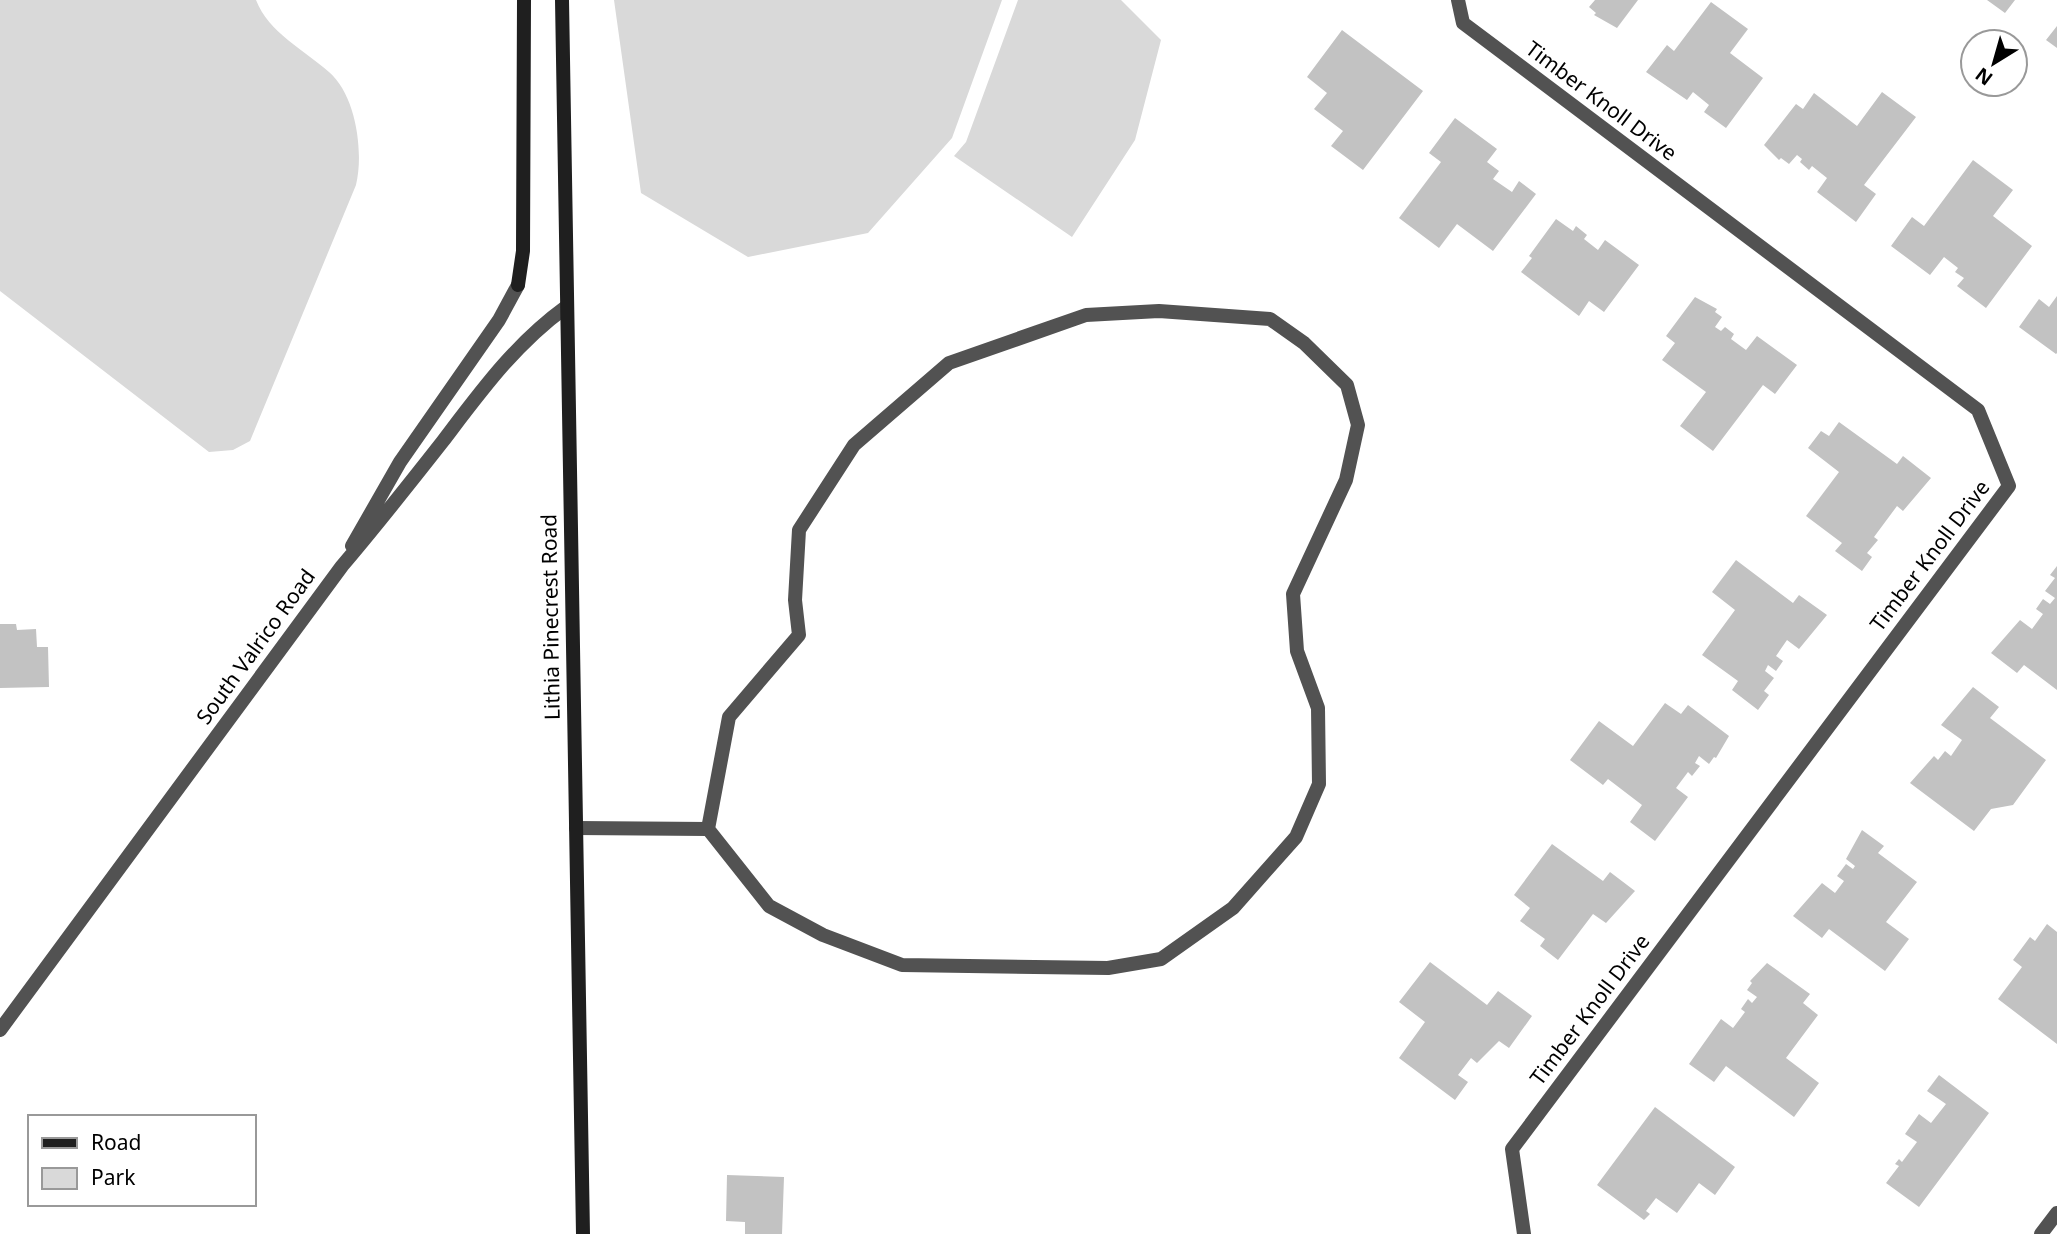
<svg xmlns="http://www.w3.org/2000/svg" width="2057" height="1234" viewBox="0 0 2057 1234" font-family="'Noto Sans',sans-serif">
  <style>
    .green { fill: #d9d9d9 }
    .building { fill: #c2c2c2 }
    .lines { fill: none; stroke-linecap: round; stroke-linejoin: round }
    .service { stroke: #525252; stroke-width: 14 }
    .minor { stroke: #525252; stroke-width: 14 }
    .tertiary { stroke: #525252; stroke-width: 14 }
    .secondary { stroke: #1f1f1f; stroke-width: 14 }
    .labels { text-anchor: middle; stroke-width: 6; stroke-linejoin: round; paint-order: stroke }
    .street-label { font-size: 21px; fill: #000; stroke: #fff }
  </style>
  <rect width="100%" height="100%" fill="#fff"/>
  <path class="green" d="M0,0H256C269,33 303,49 329,72C356,95 364,152 356,185L250,441L233,450L209,452L0,291Z
    M614,0H1002L952,138L868,233L748,257L641,193Z
    M1018,0H1121L1161,40L1135,140L1072,237L954,156L966,142Z"/>
  <path class="building" d="M1595,0H1638L1617,28L1594,15L1596,13L1589,7Z
    M1987,0H2015L2005,13Z
    M1711,2L1748,29L1730,53L1763,78L1726,128L1704,112L1709,105L1693,92L1687,100L1646,72L1667,45L1674,51Z
    M2057,26V48L2046,40Z
    M1342,30L1423,91L1363,170L1331,146L1343,131L1314,109L1327,93L1307,77Z
    M1882,92L1916,117L1864,185L1876,194L1856,222L1817,192L1827,178L1812,166L1809,170L1800,162L1802,159L1797,155L1789,164L1781,158L1779,160L1764,145L1796,104L1803,109L1814,93L1857,126Z
    M1455,118L1497,149L1487,162L1499,171L1493,179L1512,192L1519,181L1536,194L1493,251L1457,224L1439,248L1399,218L1441,162L1429,153Z
    M1973,160L2013,190L1993,216L2032,246L1986,308L1957,286L1964,278L1955,272L1958,268L1944,257L1930,275L1891,246L1912,217L1924,226Z
    M1556,219L1573,231L1576,226L1587,235L1584,239L1598,250L1605,240L1639,265L1604,312L1589,301L1579,316L1521,272L1532,258L1529,256Z
    M2057,296V353L2056,354L2019,327L2039,299L2049,307Z
    M1695,297L1717,309L1715,312L1722,317L1715,327L1721,331L1725,327L1734,334L1731,339L1746,350L1757,336L1797,365L1775,394L1763,385L1713,451L1680,426L1706,392L1662,360L1675,343L1666,336Z
    M1839,422L1897,464L1903,456L1931,478L1903,511L1897,506L1874,537L1878,540L1867,553L1872,557L1862,571L1835,551L1842,543L1806,516L1839,472L1808,448L1821,431L1829,436Z
    M1736,560L1793,603L1799,595L1827,615L1799,649L1787,640L1776,656L1783,661L1776,671L1768,665L1765,671L1774,678L1764,691L1769,695L1758,710L1732,690L1738,681L1702,655L1735,610L1712,592Z
    M2057,566V690L2024,665L2017,673L1991,653L2020,620L2032,629L2043,614L2036,609L2043,599L2050,604L2055,598L2045,591L2055,578L2050,575Z
    M0,624H16L17,630L36,629L37,647H48L49,687L0,688Z
    M1973,687L1999,707L1990,718L2046,760L2013,805L1991,809L1974,831L1910,783L1934,756L1938,760L1945,751L1951,756L1962,740L1941,725Z
    M1665,703L1681,714L1688,705L1729,736L1716,758L1714,757L1709,764L1699,756L1695,763L1700,766L1692,776L1688,772L1676,788L1688,797L1655,841L1630,822L1642,805L1608,779L1603,785L1570,760L1599,721L1633,746Z
    M1862,830L1884,846L1878,853L1917,882L1886,922L1909,939L1885,971L1829,929L1822,938L1793,916L1822,883L1835,893L1844,881L1837,876L1846,864L1853,869L1855,866L1846,859Z
    M1552,844L1603,881L1610,872L1635,891L1606,923L1593,914L1558,960L1540,946L1545,939L1520,921L1530,908L1514,895Z
    M2047,924L2057,932V1044L1998,999L2022,967L2013,960L2030,937L2035,941Z
    M1430,962L1487,1005L1498,991L1532,1016L1509,1048L1499,1041L1477,1063L1471,1058L1458,1075L1468,1082L1455,1100L1399,1058L1425,1022L1399,1002Z
    M1767,963L1810,994L1803,1003L1818,1015L1786,1058L1819,1083L1794,1117L1726,1066L1714,1082L1689,1064L1721,1019L1733,1028L1745,1012L1741,1009L1748,999L1752,1003L1757,997L1747,990L1752,983L1750,981Z
    M1939,1075L1989,1113L1919,1207L1886,1183L1899,1166L1895,1164L1899,1159L1902,1162L1917,1142L1905,1134L1919,1114L1931,1123L1946,1104L1927,1091Z
    M1655,1107L1735,1167L1715,1195L1699,1183L1677,1213L1656,1198L1646,1211L1650,1214L1644,1220L1597,1185Z
    M727,1175L784,1177L782,1234H745V1222L726,1221Z"/>
  <g class="lines">
    <path class="service" d="M576,828L708,829L769,906L823,935L902,965L1108,968L1161,959L1233,908L1296,837L1319,784L1318,708L1297,651L1293,594L1346,480L1358,425L1347,385L1304,343L1270,319L1159,311L1086,315L949,363L854,445L799,530L795,600L799,635L729,717L708,829"/>
    <path class="minor" d="M1458,0L1463,23L1978,410L2009,486L1512,1149L1524,1234
      M2041,1234L2057,1213"/>
    <path class="tertiary" d="M352,546L400,462L499,320L518,285
      M0,1030L342,566C377,525 410,483 443,441C481,391 515,344 566,307"/>
    <path class="secondary" d="M562,0L583,1234
      M518,285L523,251L524,0"/>
  </g>
  <g class="labels">
    <g class="street-label">
      <text transform="translate(1601 101) rotate(37)" y="7">Timber Knoll Drive</text>
      <text transform="translate(1930 556) rotate(-53)" y="7">Timber Knoll Drive</text>
      <text transform="translate(551 617) rotate(-91)" y="7">Lithia Pinecrest Road</text>
      <text transform="translate(256 647) rotate(-54)" y="7">South Valrico Road</text>
      <text transform="translate(1590 1010) rotate(-53)" y="7">Timber Knoll Drive</text>
    </g>
  </g>
  <rect x="28" y="1115" width="228" height="91" fill="#ffffff" stroke="#999999" stroke-width="2"/>
  <rect x="42" y="1138" width="35" height="10" fill="#1f1f1f" stroke="#999999" stroke-width="2"/>
  <text x="91" y="1150" font-size="21" fill="#000000">Road</text>
  <rect x="42" y="1168" width="35" height="21" fill="#d9d9d9" stroke="#999999" stroke-width="2"/>
  <text x="91" y="1185" font-size="21" fill="#000000">Park</text>
  <g transform="translate(1994 63) rotate(217)"><circle r="33" fill="#ffffff" stroke="#999999" stroke-width="2"/>
  <path d="M0-5L12 26L0 18L-12 26Z" fill="#000000"/>
  <text y="-10" font-size="19" font-weight="bold" text-anchor="middle" fill="#000000">N</text>
  </g>
</svg>
